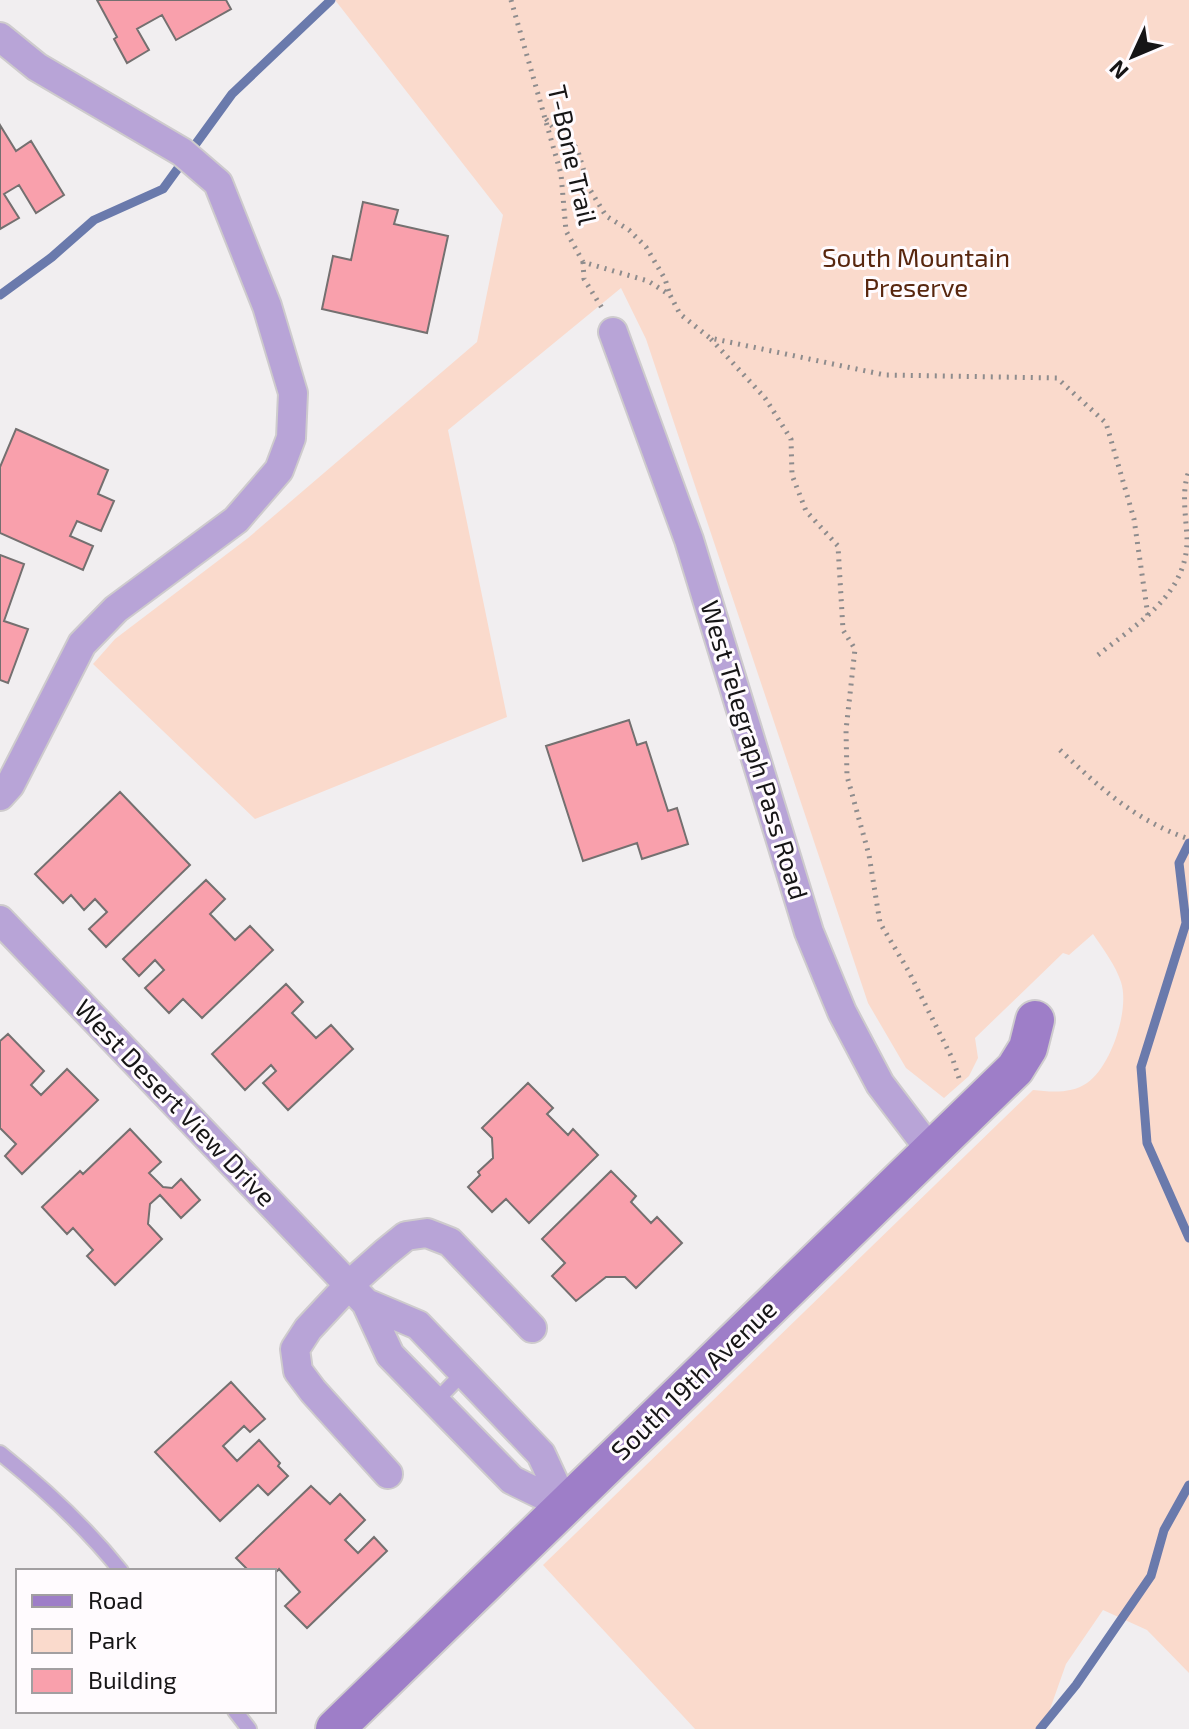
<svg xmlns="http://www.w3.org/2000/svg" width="1189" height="1729" viewBox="0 0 1189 1729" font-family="'Exo 2',sans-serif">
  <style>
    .green { fill: #fadacc }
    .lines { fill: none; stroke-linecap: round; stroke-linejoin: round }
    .stream { stroke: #6a7aac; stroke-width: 9 }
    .building { fill: #f9a0ac; stroke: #747070; stroke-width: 2 }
    .lane-casing { stroke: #cecbcd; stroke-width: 18 }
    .street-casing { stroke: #cecbcd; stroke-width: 32 }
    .secondary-casing { stroke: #cecbcd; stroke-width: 42 }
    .path { stroke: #8e8c8d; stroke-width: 5; stroke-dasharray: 2 6; stroke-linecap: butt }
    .lane { stroke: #b8a4d7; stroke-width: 14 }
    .street { stroke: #b8a4d7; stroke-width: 28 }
    .secondary { stroke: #9e7ec8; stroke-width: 38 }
    .labels { text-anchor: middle; stroke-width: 6; stroke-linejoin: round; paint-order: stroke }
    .street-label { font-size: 26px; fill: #161516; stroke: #fffbfe }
    .park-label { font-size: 26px; fill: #58260e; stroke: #fffbfe }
  </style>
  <rect width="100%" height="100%" fill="#f1eef0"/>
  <path class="green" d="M335,0H1189V1673L1147,1630L1103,1610L1066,1664L1043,1729H695L543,1565L1033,1090C1051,1092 1071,1094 1087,1083C1111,1067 1130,1009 1121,982C1116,966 1102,947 1093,934L1069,955L1063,953L975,1038L978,1058L969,1076L944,1098L906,1068L868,1003L646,339L621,288L448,430L507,717L255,819L93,664L115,639L248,538L477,342L503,215Z"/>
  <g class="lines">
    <path class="stream" d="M0,295L52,257L94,220L163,189L232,94L331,0
      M1189,843L1179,863L1186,923L1141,1067L1147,1143L1189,1238
      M1040,1729L1076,1685L1151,1576L1164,1530L1189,1485"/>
  </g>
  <path class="building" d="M97,0H226L231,9L176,40L162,15L137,29L149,50L127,63L114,39L117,37Z
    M0,125L16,151L31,141L64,195L36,213L19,185L4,194L19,218L0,229Z
    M363,202L398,210L394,224L448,236L427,333L322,309L333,256L351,260Z
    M16,429L108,470L98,494L114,501L101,531L77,521L70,536L93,546L83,570L0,533V467Z
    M0,555L24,564L4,621L28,629L8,683L0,680Z
    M629,720L637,745L646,742L668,811L677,808L688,844L642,859L637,843L583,861L546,746Z
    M120,792L190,865L106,947L89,929L107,912L95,899L84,910L71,895L63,903L35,874Z
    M206,880L225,899L210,914L235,940L250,926L273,950L202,1018L183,999L169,1013L145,988L164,970L155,960L139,976L123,959Z
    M286,984L303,1002L292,1013L316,1038L331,1025L353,1049L288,1110L263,1083L276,1071L271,1065L245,1090L212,1054Z
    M8,1034L44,1071L31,1085L41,1095L67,1069L98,1100L22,1174L5,1156L16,1144L0,1128V1041Z
    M528,1083L553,1108L547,1114L568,1135L573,1129L598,1155L529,1223L506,1199L492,1212L468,1187L480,1175L478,1172L493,1158L492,1138L482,1128Z
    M130,1129L161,1162L149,1173L163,1187L172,1188L181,1179L200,1200L181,1218L160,1195L150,1204L148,1224L162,1239L115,1285L87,1256L93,1250L73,1228L67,1234L42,1207L80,1171L83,1174Z
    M611,1171L636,1196L631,1202L651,1223L657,1217L682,1243L636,1288L625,1277H606L576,1301L552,1276L565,1263L542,1239Z
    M231,1382L265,1419L250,1432L244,1426L223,1446L237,1461L259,1440L280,1463L278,1466L288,1476L268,1495L258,1485L220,1521L155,1452Z
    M311,1486L330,1504L340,1494L365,1520L345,1540L358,1553L374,1537L387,1551L307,1628L285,1606L300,1592L279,1569L274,1574V1571H249L236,1558Z"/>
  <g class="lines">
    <defs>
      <path id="lane" d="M435,1402L463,1373
        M0,1453C45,1489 85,1526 121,1571
        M235,1711L249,1729"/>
      <path id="street" d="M0,37L37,67L182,152L218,183L267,306L293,393L291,438L279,470L236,520L116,609L82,644L10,785L0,796
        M613,332L689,540L809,932L842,1012L880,1084L931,1151
        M0,920L366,1303L390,1355L512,1480L565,1506
        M366,1303L418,1325L541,1454L565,1506
        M388,1474L313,1391L298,1371L295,1349L308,1329L349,1285L385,1253L406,1236L427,1233L450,1242L532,1328"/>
      <path id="secondary" d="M335,1729L1015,1069L1028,1048L1035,1020"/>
    </defs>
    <use href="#lane" class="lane-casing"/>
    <use href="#street" class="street-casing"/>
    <use href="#secondary" class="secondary-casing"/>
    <path class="path" d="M511,0L561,174L566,231L583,262L648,281L670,295L680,314L710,338
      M546,119L561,137L577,148L589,188L606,216L629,230L646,247L665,279L670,295
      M583,262L584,279L602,308
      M1098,655C1138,623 1188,594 1187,538C1186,516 1181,491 1189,471
      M1060,750C1100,788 1136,821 1189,839
      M959,1078L953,1060L908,970L880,923L869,855L847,776L846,730L855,649L843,630L838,546L806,511L792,475L791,439L765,398L710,338L885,375L1057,378L1106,423L1134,519L1148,616"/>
    <use href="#lane" class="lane"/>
    <use href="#street" class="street"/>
    <use href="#secondary" class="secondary"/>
  </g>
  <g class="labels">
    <g class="street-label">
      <text transform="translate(572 155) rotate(77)" y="9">T-Bone Trail</text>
      <text transform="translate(754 750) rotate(73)" y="9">West Telegraph Pass Road</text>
      <text transform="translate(175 1103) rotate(46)" y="9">West Desert View Drive</text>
      <text transform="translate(694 1380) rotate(-44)" y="9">South 19th Avenue</text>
    </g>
    <g class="park-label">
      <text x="916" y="267">South Mountain<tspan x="916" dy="30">Preserve</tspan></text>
    </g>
  </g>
  <rect x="16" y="1569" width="260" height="144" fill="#fffbfe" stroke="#a29fa1" stroke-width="2"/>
  <rect x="32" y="1595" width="40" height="12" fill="#9e7ec8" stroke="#a29fa1" stroke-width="2"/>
  <text x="88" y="1609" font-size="24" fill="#161516">Road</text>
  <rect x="32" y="1629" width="40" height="24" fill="#fadacc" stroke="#a29fa1" stroke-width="2"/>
  <text x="88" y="1649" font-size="24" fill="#161516">Park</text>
  <rect x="32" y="1669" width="40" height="24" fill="#f9a0ac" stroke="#a29fa1" stroke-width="2"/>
  <text x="88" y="1689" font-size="24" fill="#161516">Building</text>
  <g transform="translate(1133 56) rotate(226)" stroke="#fffbfe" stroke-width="6" paint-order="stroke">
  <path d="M0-6L14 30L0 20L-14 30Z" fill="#161516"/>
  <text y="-12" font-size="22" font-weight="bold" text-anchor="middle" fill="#161516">N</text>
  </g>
</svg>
